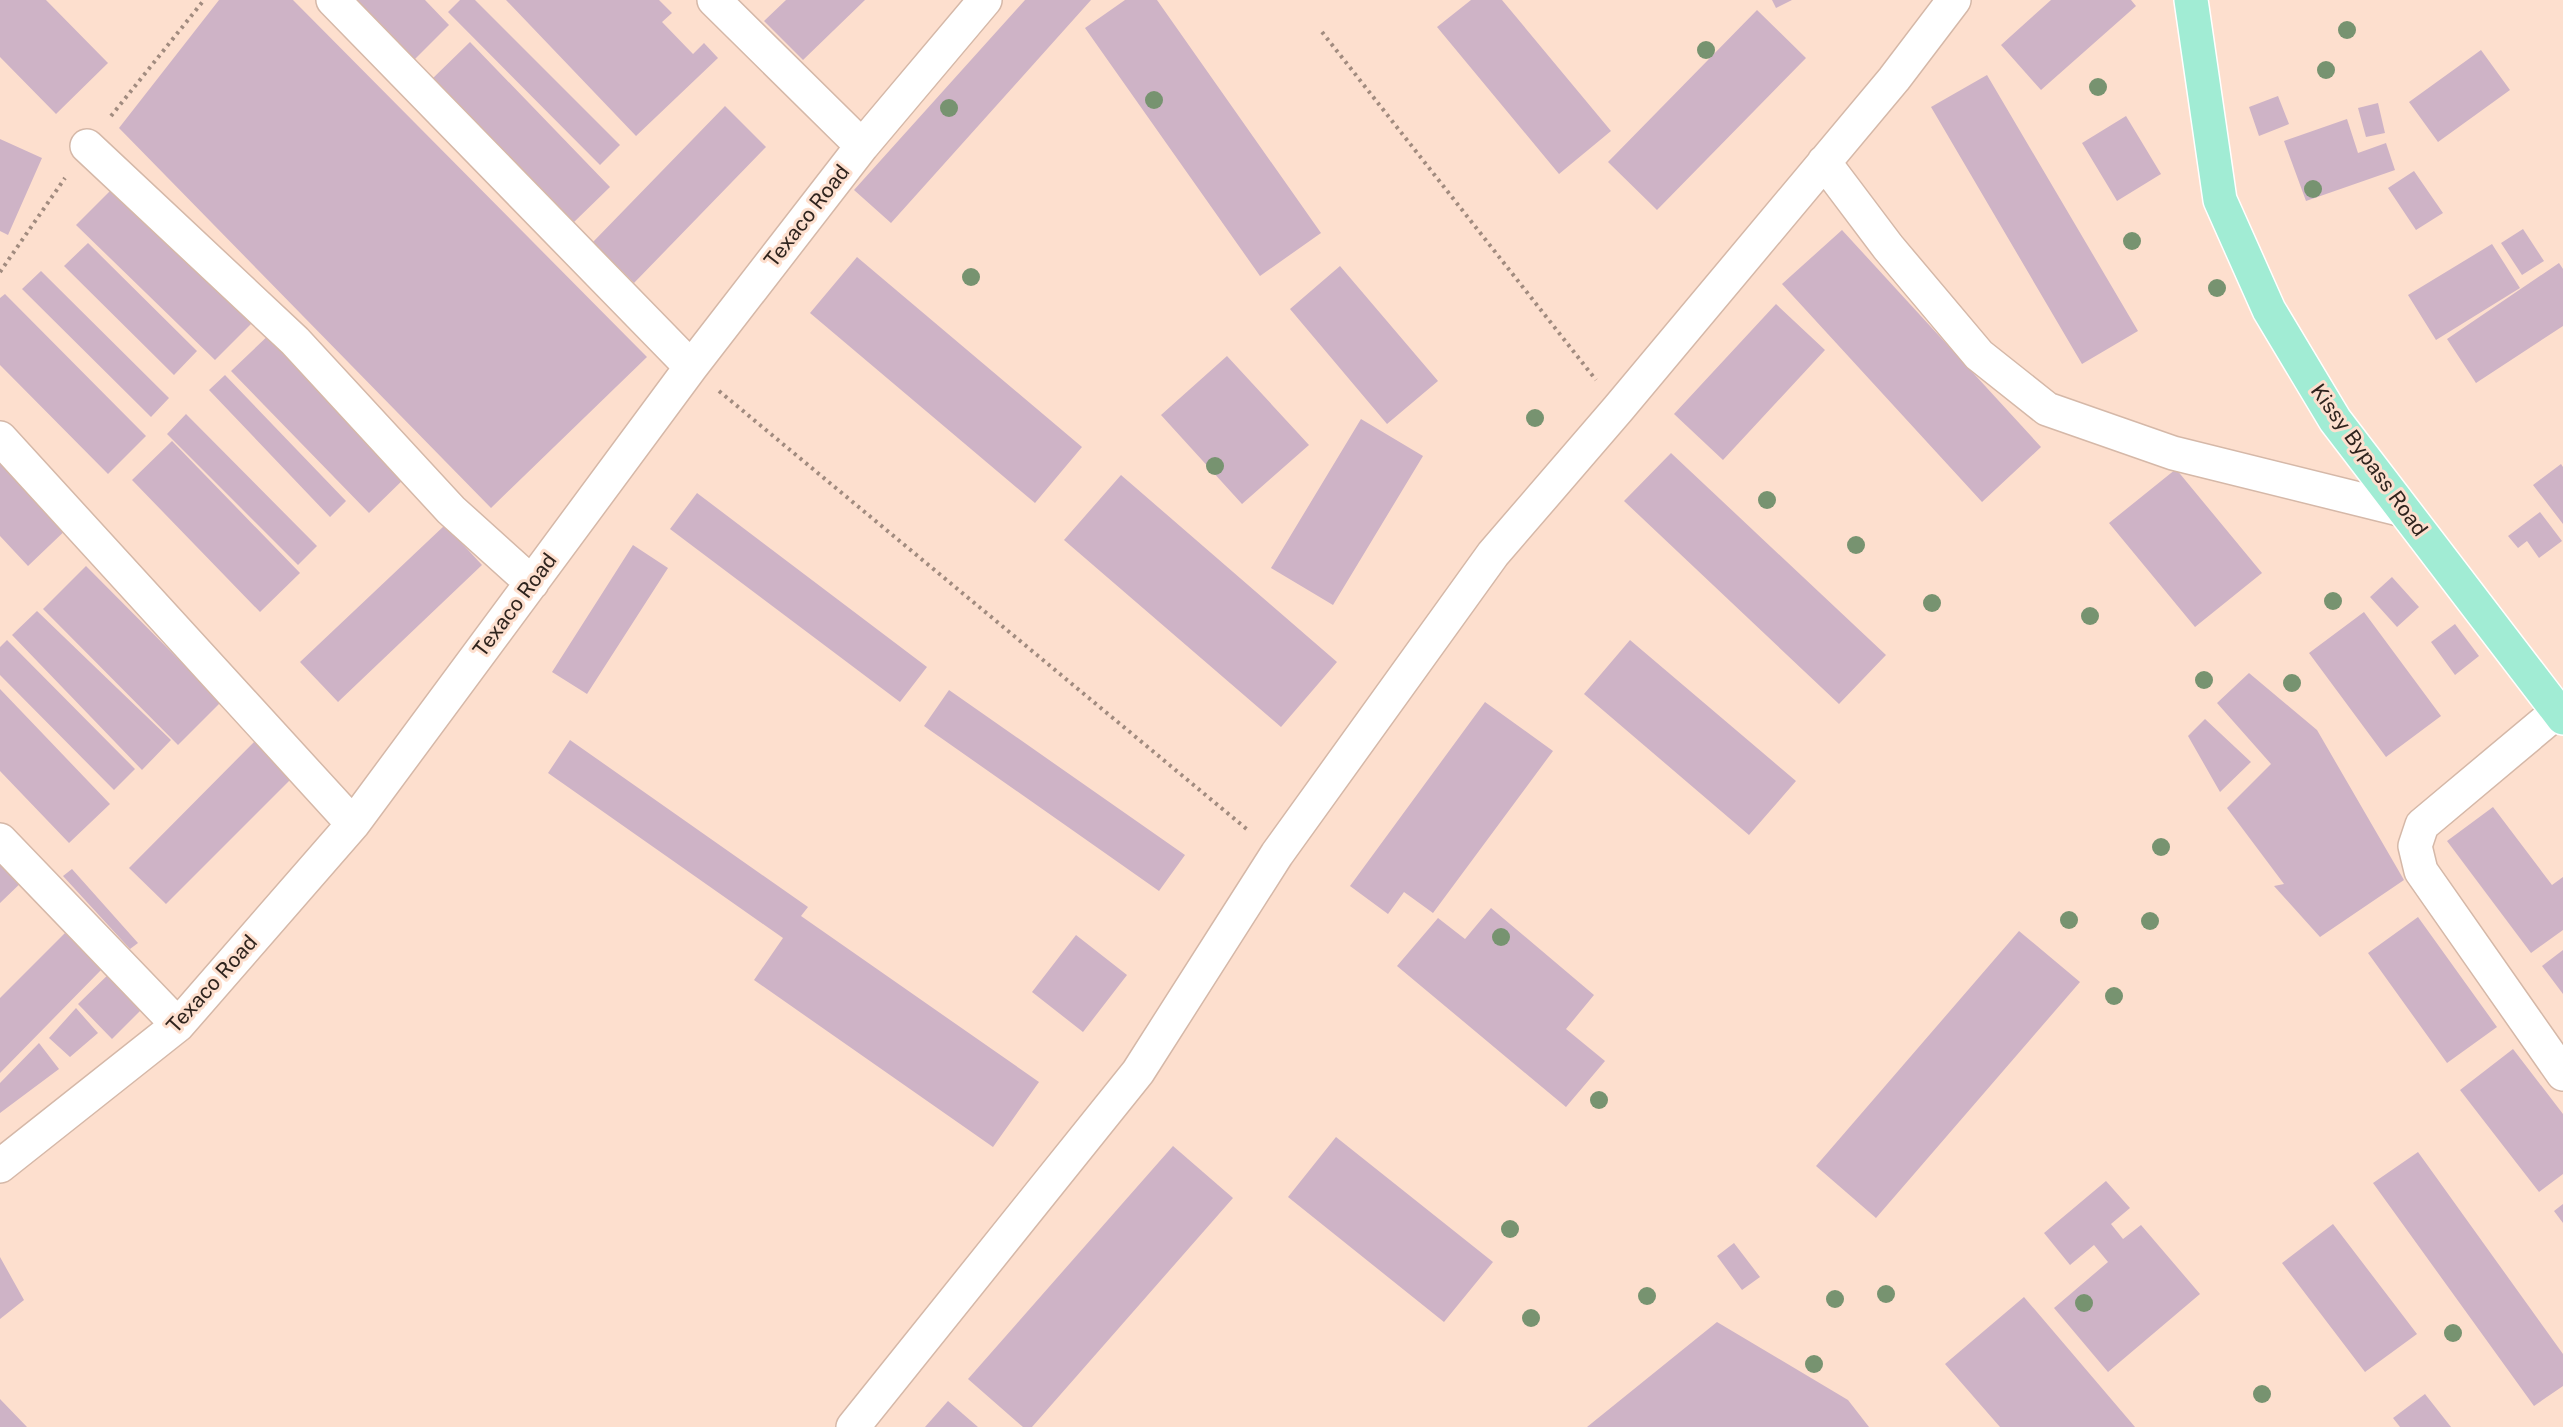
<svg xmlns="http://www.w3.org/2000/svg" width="2563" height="1427" viewBox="0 0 2563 1427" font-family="'Public Sans',sans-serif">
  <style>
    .building { fill: #ceb3c6 }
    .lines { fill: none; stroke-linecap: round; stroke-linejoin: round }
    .minor-casing { stroke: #d5b8a8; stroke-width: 36 }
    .major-casing { stroke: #fff; stroke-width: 36 }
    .path { stroke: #a18b7f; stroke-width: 4; stroke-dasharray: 3 4.5; stroke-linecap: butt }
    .minor { stroke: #fff; stroke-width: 33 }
    .major { stroke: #a1ecd4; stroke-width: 33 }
    .tree { fill: #779370 }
    .labels { text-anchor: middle; stroke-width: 6; stroke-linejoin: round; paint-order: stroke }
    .street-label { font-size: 21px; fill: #2f241e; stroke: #fddfce }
  </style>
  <rect width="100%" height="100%" fill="#fddfce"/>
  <path class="building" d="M0,0H46L108,63L56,114L0,57Z
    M219,0H293L647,357L491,508L119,128Z
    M350,0H425L449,25L412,62Z
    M460,0H475L620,145L600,165L448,12Z
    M506,0H659L672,13L662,22L693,54L704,43L718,58L636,136Z
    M786,0H865L803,60L764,21Z
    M1025,0H1091L891,223L854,190Z
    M1125,0H1157L1321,233L1260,276L1085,28Z
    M1471,0H1502L1611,131L1559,174L1437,27Z
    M1772,0H1792L1776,8Z
    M2051,0H2131L2136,6L2041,90L2001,45Z
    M1757,10L1806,58L1657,210L1608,162Z
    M470,42L610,187L572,224L431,80Z
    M2481,50L2510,90L2438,142L2409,102Z
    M1987,75L2138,331L2082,364L1931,107Z
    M2278,96L2289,124L2259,136L2249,107Z
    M2378,103L2385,133L2366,137L2358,108Z
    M725,106L766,147L634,283L593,242Z
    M2126,116L2161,174L2117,201L2082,143Z
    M2347,119L2358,153L2386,143L2395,170L2306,201L2284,141Z
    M0,139L42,158L8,235L0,231Z
    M2414,171L2443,213L2416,230L2388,188Z
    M117,184L256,319L215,360L76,225Z
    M2523,229L2544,261L2522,275L2501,243Z
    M1842,230L2041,447L1982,502L1782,284Z
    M88,243L197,351L174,375L64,266Z
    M2492,244L2520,288L2436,340L2408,295Z
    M857,257L1082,447L1035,503L810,313Z
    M2559,263L2563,269V326L2476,383L2447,339Z
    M1340,266L1438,381L1387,424L1290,309Z
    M41,271L169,398L151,417L22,289Z
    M5,294L146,436L108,474L0,365V298Z
    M1776,304L1825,350L1723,460L1674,414Z
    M273,331L411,472L369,513L231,371Z
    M1227,356L1309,445L1242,504L1161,415Z
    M225,375L346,501L330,517L209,390Z
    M186,414L317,546L298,565L167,434Z
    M1361,419L1423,456L1333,605L1271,568Z
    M172,441L300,573L260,612L132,480Z
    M0,449L72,524L28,566L0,536Z
    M1671,453L1886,655L1839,704L1624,501Z
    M2561,464L2563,467V524L2533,485Z
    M2176,469L2262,573L2195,627L2109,523Z
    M1121,475L1337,662L1281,727L1064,540Z
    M697,493L927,667L900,702L670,529Z
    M2540,512L2562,541L2539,558L2527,541L2518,548L2508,536Z
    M445,525L482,565L338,702L300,662Z
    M633,545L668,568L587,694L552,672Z
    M86,566L221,702L178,745L43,609Z
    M2392,577L2419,607L2397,627L2370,597Z
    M37,611L171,740L142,770L12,635Z
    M2364,612L2441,716L2386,757L2309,653Z
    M2455,624L2479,656L2455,675L2431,642Z
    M7,640L135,769L114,790L0,675V647Z
    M1630,640L1796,781L1749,835L1584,694Z
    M2249,673L2317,730L2404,880L2320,937L2274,886L2284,884L2227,808L2271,764L2217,703Z
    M0,689L110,804L69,843L0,771Z
    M949,690L1185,855L1159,891L924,726Z
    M1485,702L1553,751L1433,913L1404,892L1388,914L1350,886Z
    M2205,719L2251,762L2220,792L2188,736Z
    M260,736L297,773L166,904L129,868Z
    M570,740L808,907L801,916L1039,1082L993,1147L754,980L783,938L548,773Z
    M2493,807L2552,885L2563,877V930L2531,953L2447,841Z
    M0,849L27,877L0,903Z
    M72,869L138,943L130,949L63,876Z
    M1491,908L1594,995L1566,1029L1605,1061L1566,1107L1397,966L1438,918L1465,939Z
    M2418,917L2497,1027L2447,1063L2368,953Z
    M2019,931L2080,982L1876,1218L1816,1166Z
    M65,933L102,969L0,1073V998Z
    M1076,935L1127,975L1083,1032L1032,992Z
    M2563,950V994L2542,966Z
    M116,967L149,1002L112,1039L78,1004Z
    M76,1008L98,1033L70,1057L49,1038Z
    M39,1043L59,1069L0,1113V1083Z
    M2513,1049L2563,1114V1174L2539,1192L2460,1090Z
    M1336,1137L1493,1262L1444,1322L1288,1197Z
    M1173,1146L1233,1198L1032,1427H1023L968,1379Z
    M2418,1152L2563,1354V1386L2534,1406L2373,1183Z
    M2106,1181L2130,1208L2111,1224L2123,1239L2141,1225L2200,1294L2108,1372L2054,1308L2108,1262L2094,1245L2070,1265L2044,1233Z
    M2563,1204V1223L2554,1211Z
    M2333,1224L2417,1334L2365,1372L2282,1263Z
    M1734,1243L1760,1277L1742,1290L1717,1256Z
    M0,1257L24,1300L0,1319Z
    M2024,1297L2135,1427H2000L1945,1364Z
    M1717,1322L1848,1400L1869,1427H1587Z
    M2425,1394L2451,1427H2400L2393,1418Z
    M0,1399L27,1427H0Z
    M948,1401L978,1427H925Z"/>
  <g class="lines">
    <defs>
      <path id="minor" d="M333,0L691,367
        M714,0L862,146
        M87,146L295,341L451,510L532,583
        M1824,162L1888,247L1979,355L2047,409L2173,453L2403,510
        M0,438L353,824
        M2558,711L2422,825L2415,846L2421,871L2563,1074
        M0,840L178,1025
        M0,1166L178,1025L353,824L691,367L862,146L985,0
        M853,1427L1138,1072L1277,854L1493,554L1618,409L1894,79L1954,0"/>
      <path id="major" d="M2191,0L2220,200L2269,310L2335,420L2563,718"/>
    </defs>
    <use href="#minor" class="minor-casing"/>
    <use href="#major" class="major-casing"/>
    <path class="path" d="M1322,32L1596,380
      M111,116L204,0
      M0,272L65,178
      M719,391L1249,831"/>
    <use href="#minor" class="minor"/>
    <use href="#major" class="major"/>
  </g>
  <g class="tree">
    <circle cx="2347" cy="30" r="9"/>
    <circle cx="1706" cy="50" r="9"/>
    <circle cx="2326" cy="70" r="9"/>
    <circle cx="2098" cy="87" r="9"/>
    <circle cx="1154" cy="100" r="9"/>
    <circle cx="949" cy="108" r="9"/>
    <circle cx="2313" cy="189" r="9"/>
    <circle cx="2132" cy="241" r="9"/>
    <circle cx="971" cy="277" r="9"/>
    <circle cx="2217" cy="288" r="9"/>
    <circle cx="1535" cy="418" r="9"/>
    <circle cx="1215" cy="466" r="9"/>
    <circle cx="1767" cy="500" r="9"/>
    <circle cx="1856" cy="545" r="9"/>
    <circle cx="2333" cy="601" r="9"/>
    <circle cx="1932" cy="603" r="9"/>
    <circle cx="2090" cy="616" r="9"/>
    <circle cx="2204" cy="680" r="9"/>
    <circle cx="2292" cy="683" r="9"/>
    <circle cx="2161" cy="847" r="9"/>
    <circle cx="2069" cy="920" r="9"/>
    <circle cx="2150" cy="921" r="9"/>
    <circle cx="1501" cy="937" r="9"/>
    <circle cx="2114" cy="996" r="9"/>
    <circle cx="1599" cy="1100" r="9"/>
    <circle cx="1510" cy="1229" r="9"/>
    <circle cx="1886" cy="1294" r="9"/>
    <circle cx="1647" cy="1296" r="9"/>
    <circle cx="1835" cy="1299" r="9"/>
    <circle cx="2084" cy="1303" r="9"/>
    <circle cx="1531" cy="1318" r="9"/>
    <circle cx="2453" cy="1333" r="9"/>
    <circle cx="1814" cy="1364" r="9"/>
    <circle cx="2262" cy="1394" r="9"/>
  </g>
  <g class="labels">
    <g class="street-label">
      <text transform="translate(807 216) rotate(-52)" y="7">Texaco Road</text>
      <text transform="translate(2369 460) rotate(54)" y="7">Kissy Bypass Road</text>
      <text transform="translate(515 605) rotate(-53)" y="7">Texaco Road</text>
      <text transform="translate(212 984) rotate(-48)" y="7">Texaco Road</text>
    </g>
  </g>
</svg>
